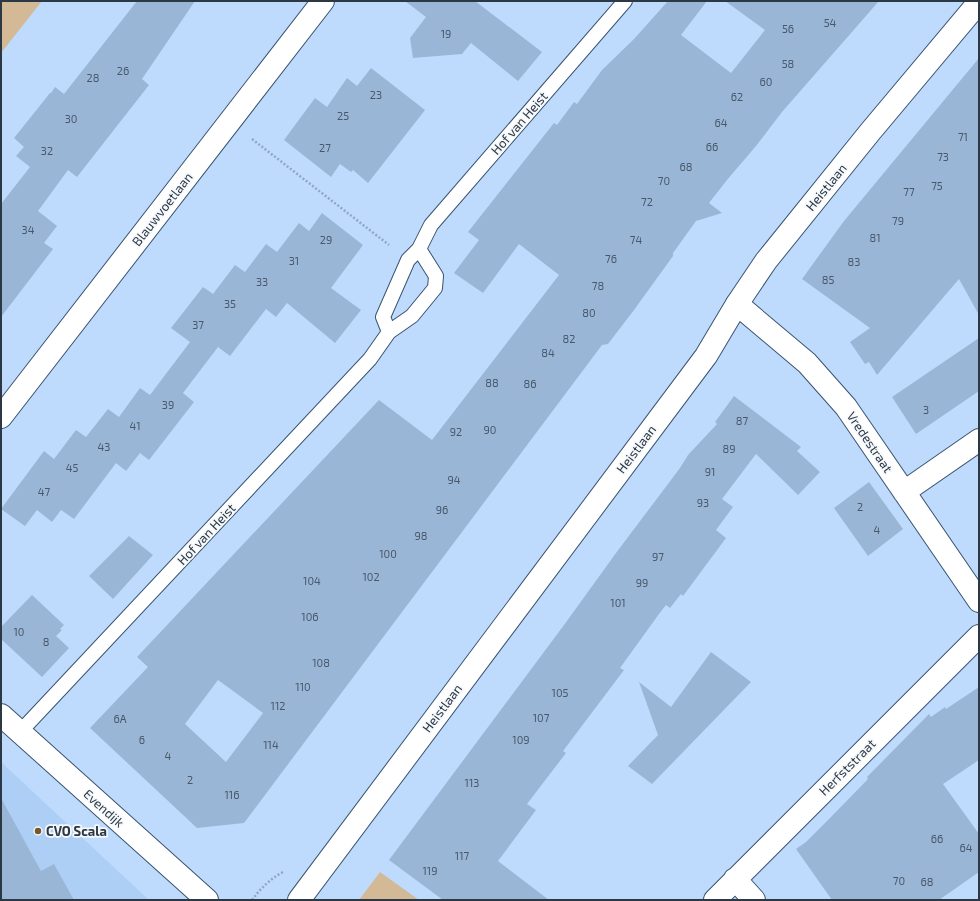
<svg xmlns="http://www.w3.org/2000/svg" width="980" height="901" viewBox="0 0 980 901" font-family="'Exo 2',sans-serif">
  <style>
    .built { fill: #adcff6 }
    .green { fill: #d4b997 }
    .building { fill: #9ab6d7; fill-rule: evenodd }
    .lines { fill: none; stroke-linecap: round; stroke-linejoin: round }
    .service-casing { stroke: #3a536f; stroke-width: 16 }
    .minor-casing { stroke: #3a536f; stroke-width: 24 }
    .secondary-casing { stroke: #3a536f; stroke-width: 24 }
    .path { stroke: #90a7c2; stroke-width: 2.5; stroke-dasharray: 2 2; stroke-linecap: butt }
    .service { stroke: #fff; stroke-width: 14 }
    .minor { stroke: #fff; stroke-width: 22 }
    .secondary { stroke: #fff; stroke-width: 22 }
    .poi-dot { fill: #77582d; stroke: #f6f9fc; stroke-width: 1.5 }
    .labels { text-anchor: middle; stroke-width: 3.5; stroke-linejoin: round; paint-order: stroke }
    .number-label { font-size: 11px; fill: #48586a }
    .street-label { font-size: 13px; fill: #2d3845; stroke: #f6f9fc }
    .poi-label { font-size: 13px; font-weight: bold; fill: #2d3845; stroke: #f6f9fc; text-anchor: start }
  </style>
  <rect width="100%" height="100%" fill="#bedbfd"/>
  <path class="built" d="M1,762L149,900H1Z"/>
  <path class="green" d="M1,1H42L1,53Z
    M380,872L419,900H359Z"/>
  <path class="building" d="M137,1H195L142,79L149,85L77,177L68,170L38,211L57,226L44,243L53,249L1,317V204L30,167L16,156L24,147L14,138L50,93H51L55,87L64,94Z
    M405,1H475L542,52L518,81L471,43L462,54L413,58L410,38L426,17Z
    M668,1H707L681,35L731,73L765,30L725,1H879L782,112L756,146L727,180L709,203L722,213L696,221L673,253V256L634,310L608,344L602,345L244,823L197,828L90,728L148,667L137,657L379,400L432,440L559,275L519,244L483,293L454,273L479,240L468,232L554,123L557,125L574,102L577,104L602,70L634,39ZM218,680L263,713L226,762L185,724Z
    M979,58V315L959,279L877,375L869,362L865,364L850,342L870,328L802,279L844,221Z
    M371,68L425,110L368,183L353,170L351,172L340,164L331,177L284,140L315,98L327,107L347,78L357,86Z
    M322,213L363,245L331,288L361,310L335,343L287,303L276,317L266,309L230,356L218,347L183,393L194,402L149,460L140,453L126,471L116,463L74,519L61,510L52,522L37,510L25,526L1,509L44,451L54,459L76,430L86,437L108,409L119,417L140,388L150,395L190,342L171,328L203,287L213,294L235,265L245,272L266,244L277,252L299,223L309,231Z
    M979,338V391L916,434L892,397Z
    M734,396L801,447L797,451L820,472L798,495L756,454L722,499L733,507L716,530L726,538L683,596L681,594L670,608L666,605L659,614L620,668L624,670L563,751L566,753L527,804L536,810L498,861L549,900H443L389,860L564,625L616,553L680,468L688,455L717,424L715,422Z
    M869,482L903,529L868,556L834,508Z
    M129,536L153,555L113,599L89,576Z
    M32,595L64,625L60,629L62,630L56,636L69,648L42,677L1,639V627Z
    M711,652L751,682L652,784L628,766L658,735L639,682L671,707Z
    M979,687V760L943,784L979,834V872L939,900H832L796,849L806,842L830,818L868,779L867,777L929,714L931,717L945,707L946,709Z
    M1,798L41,871L54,864L74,900H1Z"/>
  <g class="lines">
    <defs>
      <path id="service" d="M389,332L383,317L408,260L419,249L431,225L625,1
        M20,732L370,359L389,332L412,316L435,288L436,276L419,249"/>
      <path id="minor" d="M737,304L807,363L846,407L979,601
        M1,417L323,1
        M904,492L979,440
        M1,715L207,900
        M735,879L754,900
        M715,900L979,636"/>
      <path id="secondary" d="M299,900L706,356L737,304L766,261L870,132L979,2"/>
    </defs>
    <use href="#service" class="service-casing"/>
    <use href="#minor" class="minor-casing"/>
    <use href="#secondary" class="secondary-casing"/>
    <path class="path" d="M252,139L389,245
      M252,900C261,888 270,879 283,872"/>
    <use href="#service" class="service"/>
    <use href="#minor" class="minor"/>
    <use href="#secondary" class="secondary"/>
  </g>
  <circle class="poi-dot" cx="38" cy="831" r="4"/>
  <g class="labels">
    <g class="number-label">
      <text x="830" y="27">54</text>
      <text x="788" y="33">56</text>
      <text x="446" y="38">19</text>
      <text x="788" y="68">58</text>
      <text x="123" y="75">26</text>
      <text x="93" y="82">28</text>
      <text x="766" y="86">60</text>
      <text x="376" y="99">23</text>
      <text x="737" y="101">62</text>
      <text x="343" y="120">25</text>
      <text x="71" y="123">30</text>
      <text x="721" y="127">64</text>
      <text x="963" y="141">71</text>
      <text x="712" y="151">66</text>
      <text x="325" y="152">27</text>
      <text x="47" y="155">32</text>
      <text x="943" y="161">73</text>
      <text x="686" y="171">68</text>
      <text x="664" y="185">70</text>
      <text x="937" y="190">75</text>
      <text x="909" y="196">77</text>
      <text x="647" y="206">72</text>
      <text x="898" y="225">79</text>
      <text x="28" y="234">34</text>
      <text x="875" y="242">81</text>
      <text x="326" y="244">29</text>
      <text x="636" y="244">74</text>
      <text x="611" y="263">76</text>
      <text x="294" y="265">31</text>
      <text x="854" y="266">83</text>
      <text x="828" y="284">85</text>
      <text x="262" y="286">33</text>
      <text x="598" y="290">78</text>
      <text x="230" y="308">35</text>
      <text x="589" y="317">80</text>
      <text x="198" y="329">37</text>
      <text x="569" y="343">82</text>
      <text x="548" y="357">84</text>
      <text x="492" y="387">88</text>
      <text x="530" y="388">86</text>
      <text x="168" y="409">39</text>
      <text x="926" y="414">3</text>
      <text x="742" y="425">87</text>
      <text x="135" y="430">41</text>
      <text x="490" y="434">90</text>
      <text x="456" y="436">92</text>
      <text x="104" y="451">43</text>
      <text x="729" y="453">89</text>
      <text x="72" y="472">45</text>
      <text x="710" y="476">91</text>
      <text x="454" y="484">94</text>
      <text x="44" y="496">47</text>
      <text x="703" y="507">93</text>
      <text x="860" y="511">2</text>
      <text x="442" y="514">96</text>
      <text x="877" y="534">4</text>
      <text x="421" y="540">98</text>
      <text x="388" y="558">100</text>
      <text x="658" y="561">97</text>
      <text x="371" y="581">102</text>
      <text x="312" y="585">104</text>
      <text x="642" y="587">99</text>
      <text x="618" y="607">101</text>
      <text x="310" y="621">106</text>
      <text x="19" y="636">10</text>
      <text x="46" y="646">8</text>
      <text x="321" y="667">108</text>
      <text x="303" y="691">110</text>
      <text x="560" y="697">105</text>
      <text x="278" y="710">112</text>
      <text x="541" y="722">107</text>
      <text x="120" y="723">6A</text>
      <text x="142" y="744">6</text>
      <text x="521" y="744">109</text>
      <text x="271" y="749">114</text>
      <text x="168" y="760">4</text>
      <text x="190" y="784">2</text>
      <text x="472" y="787">113</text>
      <text x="232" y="799">116</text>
      <text x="937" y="843">66</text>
      <text x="966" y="852">64</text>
      <text x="462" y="860">117</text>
      <text x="430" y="875">119</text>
      <text x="899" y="885">70</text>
      <text x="927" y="886">68</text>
    </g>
    <g class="street-label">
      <text transform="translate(519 123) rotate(-49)" y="5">Hof van Heist</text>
      <text transform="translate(826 187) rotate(-51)" y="5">Heistlaan</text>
      <text transform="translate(162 209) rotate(-52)" y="5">Blauwvoetlaan</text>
      <text transform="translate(870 442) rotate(56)" y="5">Vredestraat</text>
      <text transform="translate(636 449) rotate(-53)" y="5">Heistlaan</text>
      <text transform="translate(206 534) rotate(-47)" y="5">Hof van Heist</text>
      <text transform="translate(442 708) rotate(-53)" y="5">Heistlaan</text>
      <text transform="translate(847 767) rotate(-45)" y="5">Herfststraat</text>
      <text transform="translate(104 808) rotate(42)" y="5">Evendijk</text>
    </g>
    <g class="poi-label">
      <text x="46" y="836">CVO Scala</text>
    </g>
  </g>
  <rect width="980" height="901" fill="none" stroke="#2d3845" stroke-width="4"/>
</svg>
